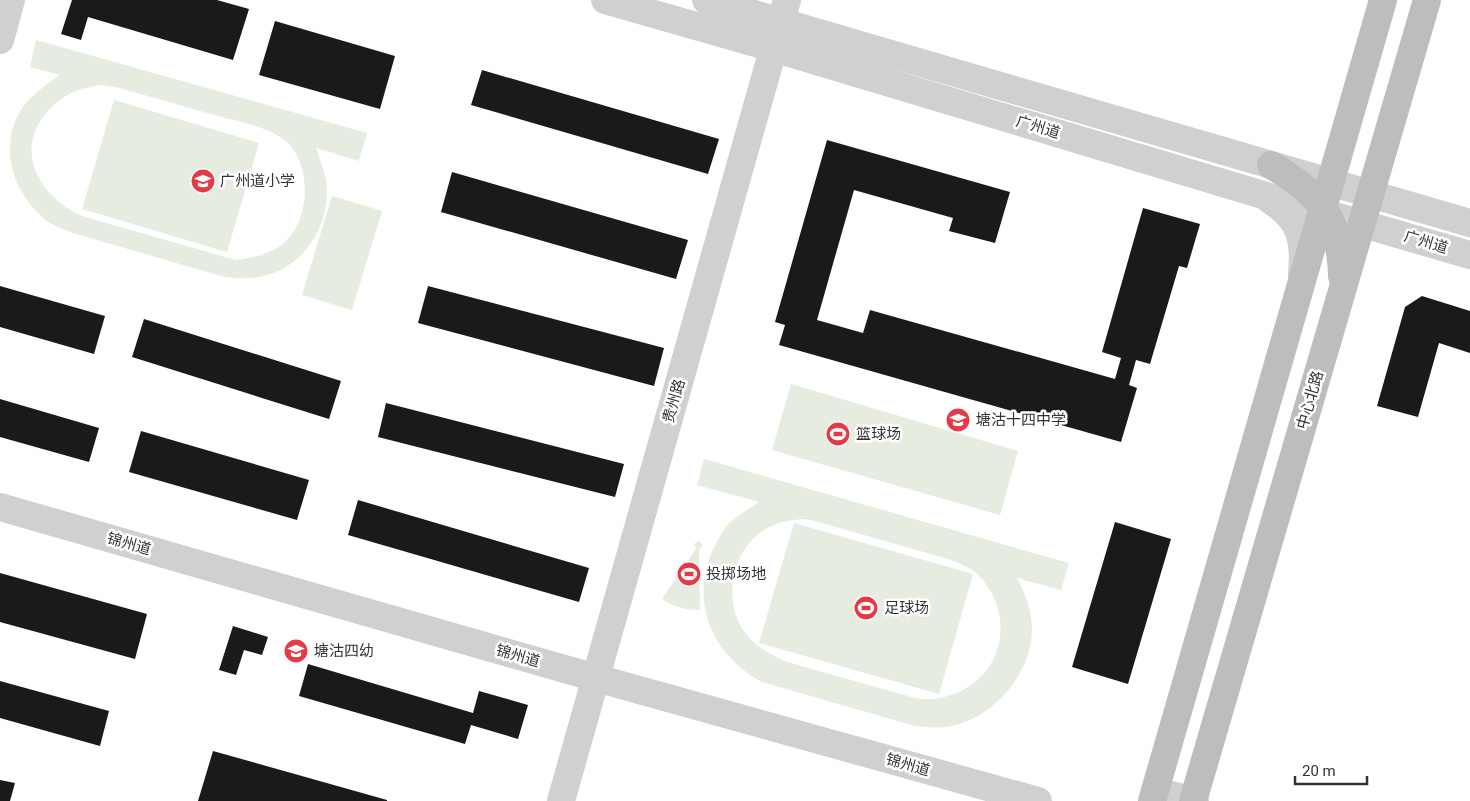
<svg xmlns="http://www.w3.org/2000/svg" width="1470" height="801" viewBox="0 0 1470 801" font-family="Roboto,'Noto Sans SC',sans-serif">
  <style>
    .green { fill: #e6ecdf; fill-rule: evenodd }
    .building { fill: #1a1a1a }
    .lines { fill: none; stroke-linecap: round; stroke-linejoin: round }
    .tertiary { stroke: #d0d0d0; stroke-width: 28 }
    .secondary { stroke: #bdbdbd; stroke-width: 28 }
    .labels { text-anchor: middle; stroke-width: 5; stroke-linejoin: round; paint-order: stroke }
    .street-label { font-size: 15px; fill: #333; stroke: #fff }
    .poi-label { font-size: 15px; fill: #333; stroke: #fff; text-anchor: start }
  </style>
  <rect width="100%" height="100%" fill="#fff"/>
  <path class="green" d="M36,40L367,133L359,161L316,148C320,162 327,175 327,189C328,234 297,274 252,278C241,279 231,278 221,276L73,233C60,228 46,223 37,212C11,186 0,143 21,110C30,95 46,85 60,75L30,67ZM99,85L116,87C148,96 179,105 211,114C234,121 272,126 289,144C306,162 308,194 301,216C290,248 267,256 236,260L85,217C43,200 12,154 46,113C53,105 62,97 73,92C82,89 90,87 99,85Z
    M114,100L259,143L227,252L82,209Z
    M332,196L382,211L352,310L302,295Z
    M791,384L1018,451L1000,515L772,450Z
    M704,459L1069,563L1061,590L1017,578C1025,593 1032,611 1032,629C1032,675 991,721 945,727C935,728 925,727 915,726L762,682C715,657 690,606 711,554C715,545 720,535 726,527C735,516 748,510 759,502L697,485ZM803,519L815,521L955,561C962,565 970,568 975,572C989,584 998,602 1000,619C1005,661 976,694 934,699C928,700 922,699 915,698L787,662C772,655 756,647 746,634C721,602 731,549 766,529C778,522 790,520 803,519Z
    M794,523L973,574L939,694L759,643Z
    M699,541L702,545V547L699,550L700,610C686,610 674,607 662,599L696,549L694,544Z"/>
  <path class="building" d="M72,0H217L249,9L233,60L88,17L81,40L61,34Z
    M275,21L395,56L380,109L259,75Z
    M482,70L719,139L708,174L471,105Z
    M827,140L1010,192L995,243L949,231L953,218L854,190L817,320L863,333L870,310L1115,379L1121,358L1102,352L1143,208L1200,224L1187,268L1179,266L1150,364L1136,360L1129,385L1137,388L1121,442L779,345L785,325L775,322Z
    M452,172L688,240L676,279L441,212Z
    M0,286L105,316L94,354L0,327Z
    M428,286L664,348L654,386L418,323Z
    M1422,296L1470,311V353L1439,343L1418,417L1377,406L1405,307Z
    M144,319L341,381L329,419L132,357Z
    M0,399L99,428L89,462L0,437Z
    M386,403L624,464L615,497L378,437Z
    M141,431L309,480L297,520L129,472Z
    M358,500L589,568L579,602L348,535Z
    M1115,522L1171,539L1128,684L1072,667Z
    M0,573L147,614L135,659L0,622Z
    M233,626L268,637L262,655L244,650L236,675L219,670Z
    M308,664L473,713L479,691L528,705L518,739L471,725L465,744L299,696Z
    M0,681L109,711L100,746L0,718Z
    M213,751L387,800V801H198Z
    M0,780L15,783L10,801H0Z"/>
  <g class="lines">
    <path class="tertiary" d="M605,0L773,48L1263,195L1470,255
      M706,0L1470,223
      M0,40L11,0
      M1270,200C1301,219 1305,240 1302,274
      M0,507L596,678L1038,801
      M1155,791L1195,801
      M561,801L787,0"/>
    <path class="secondary" d="M1271,165C1318,192 1341,219 1342,276
      M1152,801L1383,0
      M1193,801L1427,0"/>
  </g>
  <defs>
    <symbol id="school-disc" viewBox="-11 -11 22 22"><circle r="9.5" fill="#e63946" stroke="#fff"/><path d="M0-5L7-2L0 1L-7-2ZM-4 1L0 2.5L4 1V4Q0 6-4 4Z" fill="#fff"/></symbol>
    <symbol id="stadium-disc" viewBox="-11 -11 22 22"><circle r="9.5" fill="#e63946" stroke="#fff"/><path d="M0-5a6.5 5 0 1 0 0 10a6.5 5 0 1 0 0-10ZM-3.5-1.8h7v3.6h-7Z" fill="#fff"/></symbol>
  </defs>
  <g fill-rule="evenodd">
    <use href="#school-disc" x="189" y="167" width="28" height="28"/>
    <use href="#school-disc" x="944" y="406" width="28" height="28"/>
    <use href="#stadium-disc" x="824" y="420" width="28" height="28"/>
    <use href="#stadium-disc" x="675" y="560" width="28" height="28"/>
    <use href="#stadium-disc" x="852" y="594" width="28" height="28"/>
    <use href="#school-disc" x="282" y="637" width="28" height="28"/>
  </g>
  <g class="labels">
    <g class="street-label">
      <text transform="translate(1038 127) rotate(17)" y="5">广州道</text>
      <text transform="translate(1426 242) rotate(17)" y="5">广州道</text>
      <text transform="translate(1310 400) rotate(-74)" y="5">中心北路</text>
      <text transform="translate(674 401) rotate(-74)" y="5">贵州路</text>
      <text transform="translate(129 544) rotate(16)" y="5">锦州道</text>
      <text transform="translate(518 656) rotate(16)" y="5">锦州道</text>
      <text transform="translate(908 765) rotate(16)" y="5">锦州道</text>
    </g>
    <g class="poi-label">
      <text x="220" y="186">广州道小学</text>
      <text x="976" y="425">塘沽十四中学</text>
      <text x="856" y="439">篮球场</text>
      <text x="706" y="579">投掷场地</text>
      <text x="884" y="613">足球场</text>
      <text x="314" y="656">塘沽四幼</text>
    </g>
  </g>
  <path d="M1295 776v8h72v-8" fill="none" stroke="#333333" stroke-width="2.5"/>
  <text x="1302" y="776" font-size="15" fill="#333333" stroke="#ffffff" stroke-width="4" paint-order="stroke">20 m</text>
</svg>
